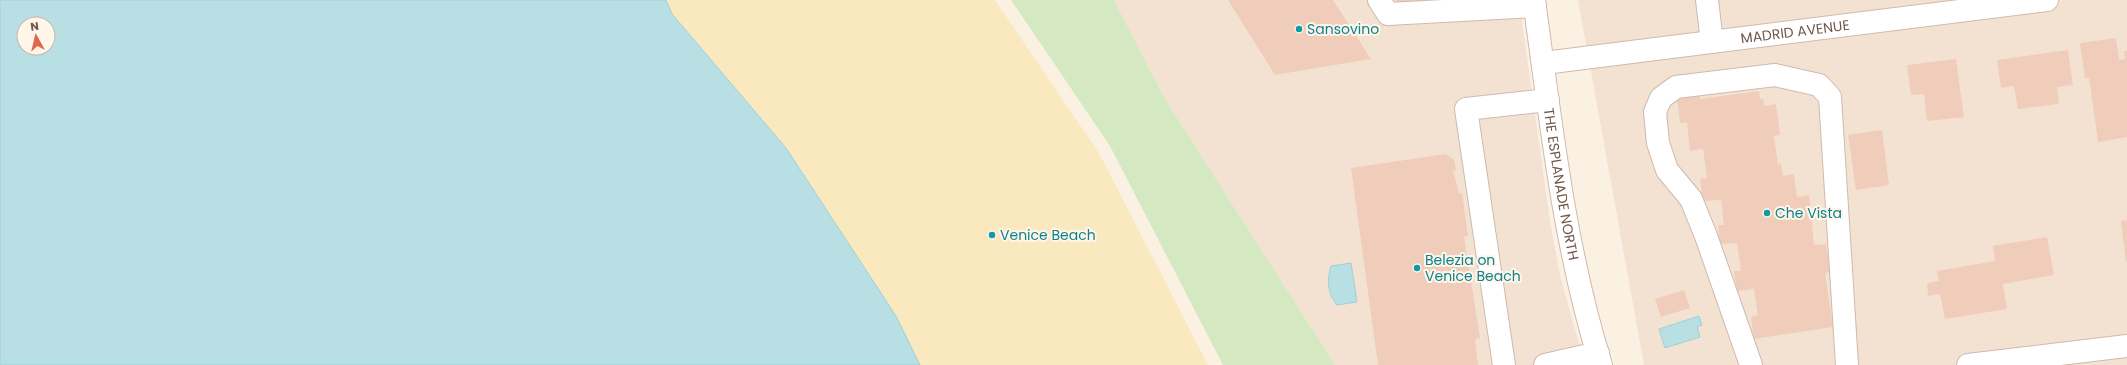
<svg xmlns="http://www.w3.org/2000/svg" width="2127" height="365" viewBox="0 0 2127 365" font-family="Poppins,sans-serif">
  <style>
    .residential { fill: #f3e2d2 }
    .green { fill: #d4e8c2 }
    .sand { fill: #fae9be }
    .water { fill: #b8e0e4; stroke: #9fd0d6; fill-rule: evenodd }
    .building { fill: #f0cdbb }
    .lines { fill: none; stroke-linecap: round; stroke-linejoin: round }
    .minor-casing { stroke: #cfbaad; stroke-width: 24 }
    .minor { stroke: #fff; stroke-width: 22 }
    .culture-dot { fill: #0f9aa8; stroke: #fff5e9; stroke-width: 1.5 }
    .labels { text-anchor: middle; stroke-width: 4; stroke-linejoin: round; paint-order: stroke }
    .culture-label { font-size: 14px; fill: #0d838f; stroke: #fff5e9; text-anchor: start }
    .street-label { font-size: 14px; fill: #73564a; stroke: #fff5e9 }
  </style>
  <rect width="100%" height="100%" fill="#fbf1e3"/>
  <path class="residential" d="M1114,0H1519L1550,221L1560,275L1585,365H1335L1165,99Z
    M1578,0H2127V365H1644Z"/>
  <path class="green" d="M1011,0H1114L1165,99L1335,365H1223L1110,146Z"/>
  <path class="sand" d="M666,0H995L1099,153L1208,365H920L896,316L786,148L672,14Z"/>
  <path class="water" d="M0,0H666L672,14L786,148L896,316L920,365H0ZM24,24H48V48H24Z
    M1351,263L1357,302L1337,305C1327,293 1327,280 1331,266Z
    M1699,316L1702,325L1697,327L1700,337L1665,348L1659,329Z"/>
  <path class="building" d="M1228,0H1333L1371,59L1275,75Z
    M1396,0H1425V1L1397,5Z
    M2116,38L2119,60L2125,59L2124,51H2127V137L2098,142L2089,78H2085L2080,43Z
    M2068,50L2073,85L2057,87L2059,104L2018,109L2014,86L2001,88L1997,60Z
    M1956,59L1964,117L1927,121L1924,94L1911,95L1907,65Z
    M1759,91L1760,99H1763L1764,106L1776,104L1780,135L1774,136L1778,165L1781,164L1783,176L1794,174L1797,197L1809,195L1814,245L1826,244L1830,272L1825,273L1833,327L1754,339L1751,317L1758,315L1754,289L1737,291L1734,271H1741L1737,243L1720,244L1718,225H1724L1721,200L1703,201L1700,179L1707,178L1703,149L1690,151L1687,122L1680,123L1677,99L1700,95V99Z
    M1882,130L1889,185L1856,190L1848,135Z
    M1446,154L1454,160L1456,170L1453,171L1459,193H1462L1468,236L1464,237L1480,338L1475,339L1478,365H1378L1351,168Z
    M2127,220V261H2126L2121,221Z
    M2047,237L2054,275L2003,284L2007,309L1945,319L1940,294L1928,296L1927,283L1939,281L1937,271L1995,261L1993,246Z
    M1684,290L1690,308L1661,317L1655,299Z"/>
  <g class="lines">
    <defs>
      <g id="minor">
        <path d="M1379,0L1388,14L1535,6"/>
        <path id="s1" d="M1534,0C1551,123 1564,246 1601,365"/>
        <path d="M1707,0L1712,42"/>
        <path id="s2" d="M1544,63L2047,0"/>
        <path d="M1504,365L1466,109L1548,100"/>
        <path d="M1545,365L1598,353"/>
        <path d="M1751,365L1706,236L1691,199L1667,170L1658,143L1655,112L1661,98L1676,87L1775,75L1819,85L1830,97L1847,365"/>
        <path d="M1968,365L2127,346"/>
      </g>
    </defs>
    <use href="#minor" class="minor-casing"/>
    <use href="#minor" class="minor"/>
  </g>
  <g class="culture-dot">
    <circle cx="1299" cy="29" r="4"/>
    <circle cx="1767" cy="213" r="4"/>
    <circle cx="992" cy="235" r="4"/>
    <circle cx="1417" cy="268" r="4"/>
  </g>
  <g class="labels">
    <g class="culture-label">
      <text x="1307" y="34">Sansovino</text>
      <text x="1775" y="218">Che Vista</text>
      <text x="1000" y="240">Venice Beach</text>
      <text x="1425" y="265">Belezia on<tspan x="1425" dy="16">Venice Beach</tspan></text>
    </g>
    <g class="street-label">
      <text dy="5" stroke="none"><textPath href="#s2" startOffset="253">MADRID AVENUE</textPath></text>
      <text dy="5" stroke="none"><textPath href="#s1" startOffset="186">THE ESPLANADE NORTH</textPath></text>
    </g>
  </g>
  <g transform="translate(36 36) rotate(352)"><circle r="19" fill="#fff5e9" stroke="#c7b5a9"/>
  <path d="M0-3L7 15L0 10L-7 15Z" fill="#e2644b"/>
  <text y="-6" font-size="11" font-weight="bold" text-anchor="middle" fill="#73564a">N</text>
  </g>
</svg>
